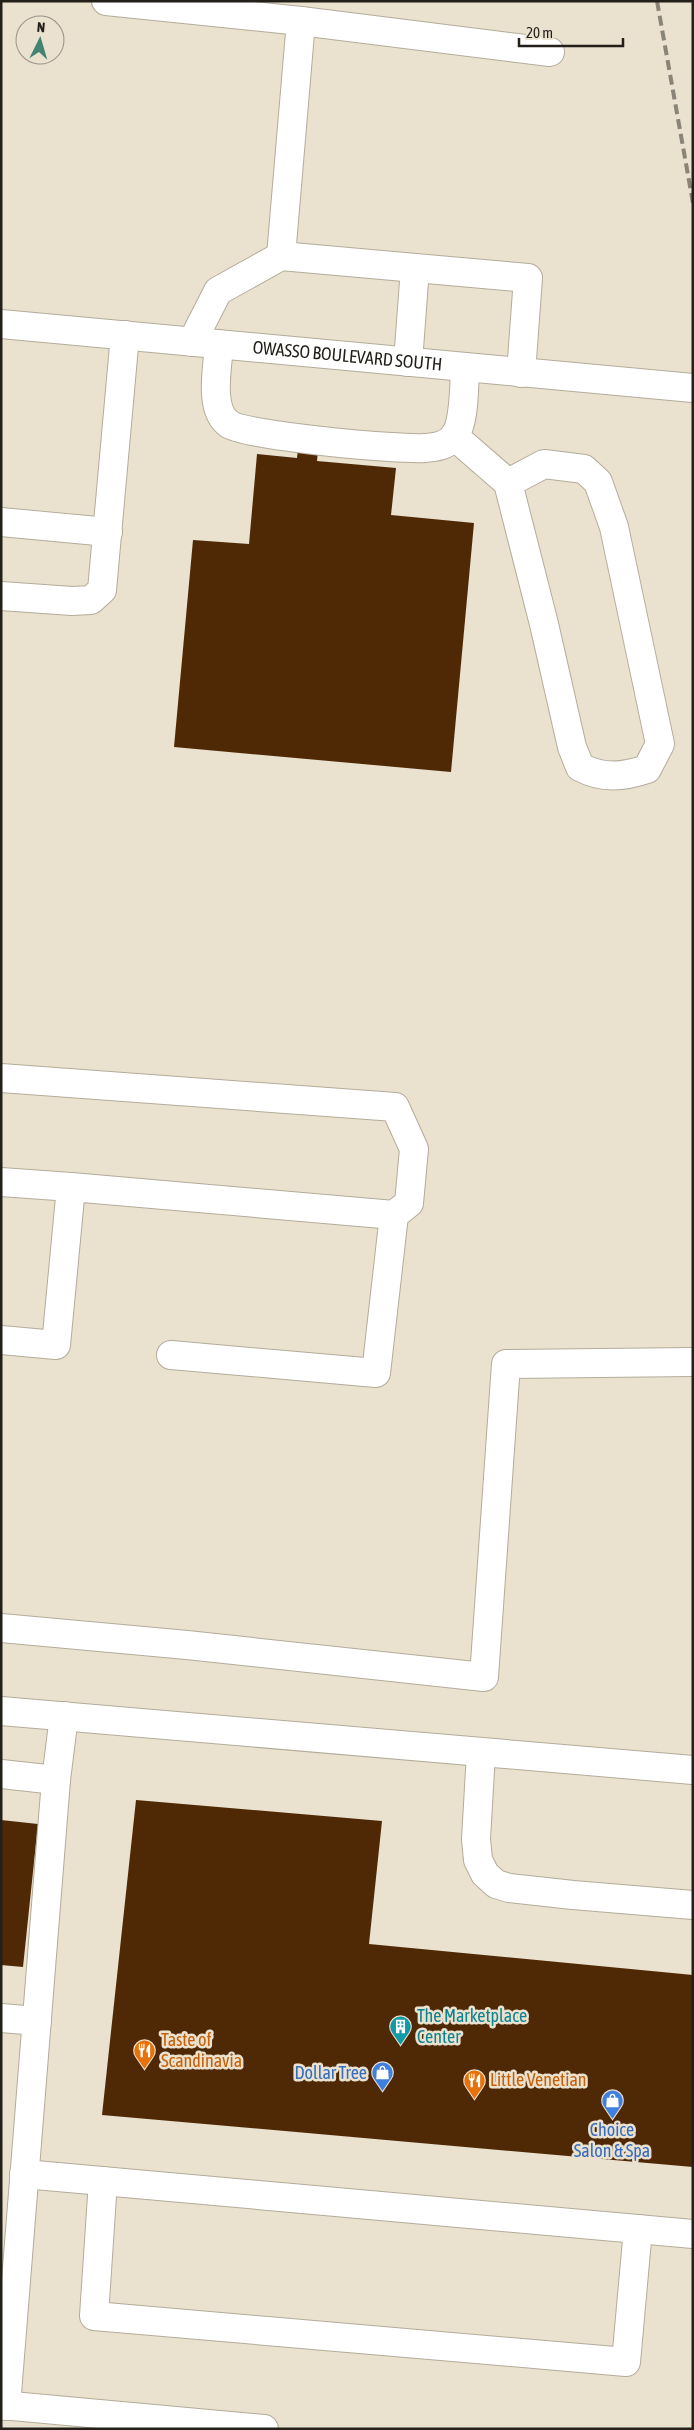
<svg xmlns="http://www.w3.org/2000/svg" width="694" height="2430" viewBox="0 0 694 2430" font-family="'Asap Condensed',sans-serif">
  <style>
    .building { fill: #4f2906 }
    .lines { fill: none; stroke-linecap: round; stroke-linejoin: round }
    .minor-casing { stroke: #b4ac9b; stroke-width: 30 }
    .minor { stroke: #fff; stroke-width: 28 }
    .rail { stroke: #8a8377; stroke-width: 4; stroke-dasharray: 10 5; stroke-linecap: butt }
    .labels { text-anchor: middle; stroke-width: 5; stroke-linejoin: round; paint-order: stroke }
    .street-label { font-size: 18px; fill: #231f19; stroke: #eae1cf }
    .culture-label { font-size: 18px; fill: #0d838f; stroke: #eae1cf; text-anchor: start }
    .food-label { font-size: 18px; fill: #c56008; stroke: #eae1cf; text-anchor: start }
    .shop-label { font-size: 18px; fill: #366cbe; stroke: #eae1cf; text-anchor: end }
  </style>
  <rect width="100%" height="100%" fill="#eae1cf"/>
  <path class="building" d="M298,448L318,450L317,461L396,468L391,515L474,523L451,772L174,747L193,540L249,544L257,454L297,458Z
    M136,1800L382,1821L369,1944L693,1975V2167L102,2115Z
    M1,1820L38,1824L23,1967L1,1965Z"/>
  <g class="lines">
    <defs>
      <g id="minor">
        <path d="M106,1L301,21L281,256L528,278L521,373"/>
        <path d="M301,21L550,52"/>
        <path id="s1" d="M1,324L693,388"/>
        <path d="M192,342L218,291L281,256"/>
        <path d="M219,344C218,367 208,409 229,424C245,436 401,450 425,448C436,447 445,446 453,438C465,425 464,385 465,367"/>
        <path d="M408,362L415,268"/>
        <path d="M454,436L508,483L544,624L572,747L580,767C603,779 623,777 647,769L660,744L614,527L598,482L584,469L544,464L508,483"/>
        <path d="M1,522L108,532"/>
        <path d="M1,596L72,601L91,600L102,590L125,335"/>
        <path d="M1,1078L395,1107L414,1149L409,1203L394,1215L71,1187"/>
        <path d="M1,1182L71,1187L56,1345L1,1340"/>
        <path d="M171,1355L376,1373L394,1215"/>
        <path d="M1,1628L187,1645L484,1677L506,1364L693,1362"/>
        <path d="M1,1711L693,1770"/>
        <path d="M481,1753L476,1839L478,1860L485,1874L496,1884L509,1888L573,1895L693,1905"/>
        <path d="M1,1774L56,1780"/>
        <path d="M1,2018L37,2021"/>
        <path d="M24,2174L693,2234"/>
        <path d="M103,2181L94,2316L626,2362L638,2229"/>
        <path d="M1,2405L264,2429"/>
        <path d="M6,2406L56,1780L64,1716"/>
      </g>
    </defs>
    <use href="#minor" class="minor-casing"/>
    <use href="#minor" class="minor"/>
    <path class="rail" d="M657,1L693,203"/>
  </g>
  <defs>
    <symbol id="building-pin" viewBox="-11 -11 22 30"><path d="M0 17L-7.5 6A9.5 9.5 0 1 1 7.5 6Z" fill="#0f9aa8" stroke="#eae1cf"/><path d="M-4-6H4V6H1V3H-1V6H-4ZM-2.5-4.3h1.7v1.8h-1.7ZM.8-4.3h1.7v1.8H.8ZM-2.5-1h1.7V.8h-1.7ZM.8-1h1.7V.8H.8Z" fill="#fff"/></symbol>
    <symbol id="restaurant-pin" viewBox="-11 -11 22 30"><path d="M0 17L-7.5 6A9.5 9.5 0 1 1 7.5 6Z" fill="#e8710a" stroke="#eae1cf"/><path d="M-5-6h1v4h1v-4h1v4h1v-4h1v5L-1.5 .5V6h-2V.5L-5-1ZM5-6V6H3V1.5H1.5Q1.5-4 5-6Z" fill="#fff"/></symbol>
    <symbol id="shop-pin" viewBox="-11 -11 22 30"><path d="M0 17L-7.5 6A9.5 9.5 0 1 1 7.5 6Z" fill="#3f7fe0" stroke="#eae1cf"/><path d="M-5-2.5h2.3a2.7 3.5 0 0 1 5.4 0H5L5.5 6h-11ZM-1.5-2.5h3a1.5 2.3 0 0 0-3 0Z" fill="#fff"/></symbol>
  </defs>
  <g fill-rule="evenodd">
    <use href="#building-pin" x="388" y="2014" width="25" height="34"/>
    <use href="#restaurant-pin" x="132" y="2038" width="25" height="34"/>
    <use href="#shop-pin" x="370" y="2060" width="25" height="34"/>
    <use href="#restaurant-pin" x="462" y="2068" width="25" height="34"/>
    <use href="#shop-pin" x="600" y="2088" width="25" height="34"/>
  </g>
  <g class="labels">
    <g class="street-label">
      <text dy="6" stroke="none"><textPath href="#s1" startOffset="348">OWASSO BOULEVARD SOUTH</textPath></text>
    </g>
    <g class="culture-label">
      <text x="417" y="2022">The Marketplace<tspan x="417" dy="21">Center</tspan></text>
    </g>
    <g class="food-label">
      <text x="161" y="2046">Taste of<tspan x="161" dy="21">Scandinavia</tspan></text>
      <text x="490" y="2086">Little Venetian</text>
    </g>
    <g class="shop-label">
      <text x="367" y="2079">Dollar Tree</text>
      <text x="612" y="2136" text-anchor="middle">Choice<tspan x="612" dy="21">Salon &amp; Spa</tspan></text>
    </g>
  </g>
  <rect width="694" height="2430" fill="none" stroke="#231f19" stroke-width="5"/>
  <g transform="translate(40 40) rotate(5)"><circle r="24" fill="#eae1cf" stroke="#9a9386"/>
  <path d="M0-4L9 19L0 12L-9 19Z" fill="#428373"/>
  <text y="-8" font-size="14" font-weight="bold" text-anchor="middle" fill="#231f19">N</text>
  </g>
  <path d="M519 38v8h104v-8" fill="none" stroke="#231f19" stroke-width="2.5"/>
  <text x="526" y="38" font-size="15" fill="#231f19" stroke="#eae1cf" stroke-width="4" paint-order="stroke">20 m</text>
</svg>
